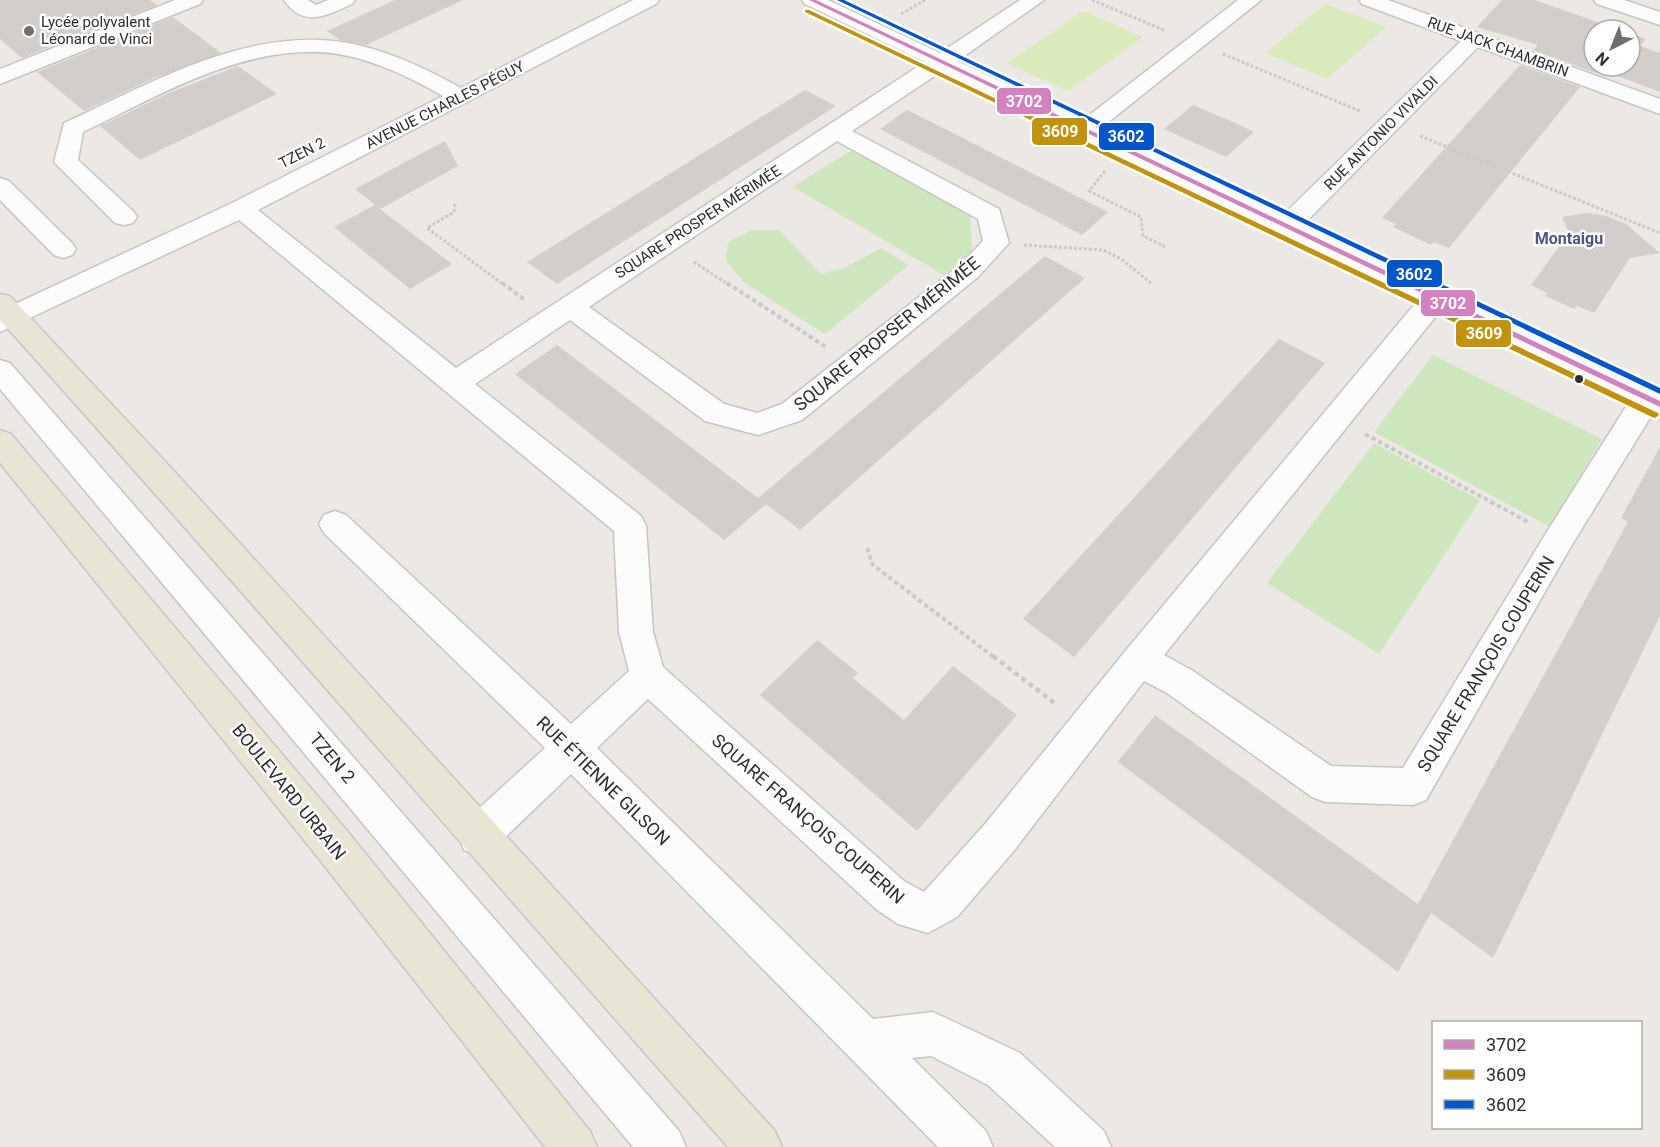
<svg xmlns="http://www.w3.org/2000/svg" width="1660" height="1147" viewBox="0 0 1660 1147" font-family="Roboto,sans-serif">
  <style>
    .green { fill: #cee6be }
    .pitch { fill: #d9eabb }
    .building { fill: #d1cecb }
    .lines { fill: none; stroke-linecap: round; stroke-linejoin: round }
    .minor-casing { stroke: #c5c4c5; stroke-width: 3 }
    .major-casing { stroke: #c6c5c4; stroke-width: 3 }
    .path-far2 { stroke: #c9c9c8; stroke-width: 3; stroke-dasharray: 3 2; stroke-linecap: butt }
    .path-far1 { stroke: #c9c9c8; stroke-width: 4; stroke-dasharray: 4.5 3; stroke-linecap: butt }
    .path { stroke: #c9c9c8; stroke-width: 4.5; stroke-dasharray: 5 4; stroke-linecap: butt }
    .minor { fill: #fcfcfb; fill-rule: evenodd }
    .major { fill: #e8e4d6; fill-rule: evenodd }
    .bus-1-casing { stroke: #fff; stroke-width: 5 }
    .bus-2-casing { stroke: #fff; stroke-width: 5 }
    .bus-3-casing { stroke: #fff; stroke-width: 5 }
    .bus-1 { fill: #d282be; fill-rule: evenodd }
    .bus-2 { fill: #c0930e; fill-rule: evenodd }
    .bus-3 { fill: #0055c8; fill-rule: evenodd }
    .poi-dot { fill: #706f6e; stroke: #fff; stroke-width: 2 }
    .bus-dot { fill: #2e2e2e; stroke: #fff; stroke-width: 2 }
    .labels { text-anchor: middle; stroke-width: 5; stroke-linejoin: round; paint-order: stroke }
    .far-poi-label { font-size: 15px; fill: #2e2e2e; stroke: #fff; text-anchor: start }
    .far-street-label { font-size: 15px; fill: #2e2e2e; stroke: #fff }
    .far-neighbourhood-label { font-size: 16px; font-weight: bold; fill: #4d5680; stroke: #fff }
    .street-label { font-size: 18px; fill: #2e2e2e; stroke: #fff }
    .line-badge { stroke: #fff; stroke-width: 2 }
    .badge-label { font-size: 16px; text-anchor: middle; font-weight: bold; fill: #fff }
  </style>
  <rect width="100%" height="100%" fill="#ece8e4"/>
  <path class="green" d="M853,149L970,210L972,252L944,275L793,187Z
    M752,230H779L821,274L844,268L881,248L909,265L825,334L746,284L726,261L728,242Z
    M1433,355L1602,439L1550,527L1374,432Z
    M1374,443L1480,500L1379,654L1267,583Z"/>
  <path class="pitch" d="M1325,4L1386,27L1327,79L1265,53Z
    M1083,11L1143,37L1068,91L1007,63Z"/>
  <path class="building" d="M0,0H150L157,5L22,58L0,39Z
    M395,0H463L366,45L340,40L327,31Z
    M1502,0H1535L1620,30H1594V66H1630V33L1646,39L1640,46L1660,53V92L1609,73L1606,76L1593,72L1533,50L1538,45L1477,27Z
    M173,17L221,53L154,78L84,111L37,72Z
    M1520,65L1580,87L1449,248L1434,242L1431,245L1393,227L1396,224L1382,218Z
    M238,66L277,94L140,160L100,126L169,93Z
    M805,90L836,106L557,284L527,262Z
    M1193,105L1233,122L1254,132L1226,157L1164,129Z
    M907,110L951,132L1108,212L1082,235L880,129Z
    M445,141L458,166L380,209L452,264L410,289L334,227L375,205L355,189Z
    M1586,213L1603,215L1626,224L1660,253L1630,258L1594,313L1577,306L1574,309L1545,296L1547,293L1531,285L1569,233L1562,217Z
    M1045,256L1085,278L800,530L758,498Z
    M1279,339L1325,363L1074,657L1023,619Z
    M557,345L758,498L766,504L724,540L515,374Z
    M1660,447V616L1493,958L1431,913L1398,972L1118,762L1155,715L1418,904L1628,522L1621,518Z
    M817,640L858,673L853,678L904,720L953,666L1017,715L917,831L760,695Z"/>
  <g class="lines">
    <defs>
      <path id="minor" d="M175,0H203L200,4L0,84V69Z
        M284,0H308L316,5L328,0H355L352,4C327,15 304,29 284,0Z
        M633,0H659L656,4L258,210L456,368L925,62L805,4L802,0H828L940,53L1020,0H1044L957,61L1083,120L1238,0H1261L1101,128L1284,214L1461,41L1362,4L1359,0H1388L1660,99V114L1478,47L1304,224L1660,391V415L1653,413L1570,548L1426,800L1413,805L1325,802L1312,797L1167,693L1144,681L1013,852L957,917L928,933L898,924L876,909L648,699L597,748L873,1019L933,1012L948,1019L1020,1053L1104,1131L1111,1147H1055L988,1085L931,1056L912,1058L986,1131L993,1147H938L571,774L492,850L478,855L464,850L459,836L464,822L545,748L324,533L319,524L324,515L335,511L346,515L571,724L629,671L619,632L614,531L239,220L0,332V311L232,203L443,96C406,75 363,54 319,52C235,49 156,97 83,132L78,160L133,211L137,217L133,223L124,225L115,223L54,162L64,123C143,87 228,37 318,40C368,41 418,64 461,88ZM942,71L1418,300L1127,649L985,824L924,892L904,881L663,667L653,632L646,525L641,516L475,384L570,320L705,421L758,435L802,420L978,277L1009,243L999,209L852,131ZM837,141L978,219L983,241L960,265L782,404L757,413L724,404L589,307ZM1440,311L1629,402L1548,530L1403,768L1331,766L1193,671L1164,655Z
        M1594,0H1624L1660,12V25L1597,4Z
        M0,178L9,181L72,243L76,249L72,255L63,258L54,255L0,200Z
        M0,360L10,363L679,1131L686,1147H633L0,389Z"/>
      <path id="major" d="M0,294L10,296L174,471L775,1131L782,1147H728C484,872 246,593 0,320Z
        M0,430L11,434L348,832L590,1131L597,1147H545L320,860L0,463Z"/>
    </defs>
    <use href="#minor" class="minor-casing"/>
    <use href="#major" class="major-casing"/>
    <path class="path-far2" d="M1092,0L1166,31
      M901,14L925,0
      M1223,54L1360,111
      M1420,136L1660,233
      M1105,171L1089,191L1141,217L1143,236L1164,246L1161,248
      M455,204L454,212L427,228L504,285
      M1024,245L1103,250L1121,259L1151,283
      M694,262L729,285"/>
    <path class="path-far1" d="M502,283L525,300
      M727,283L826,347
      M1365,434L1530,523
      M867,548L873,565L995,658"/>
    <path class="path" d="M993,656L1057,705"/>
    <use href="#minor" class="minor"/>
    <use href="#major" class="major"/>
    <defs>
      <path id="bus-1" d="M809,0H816L1660,401V407Z"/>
      <path id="bus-2" d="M805,10H809L1658,413L1659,415L1655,418L1652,417L805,12Z"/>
      <path id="bus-3" d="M837,0H844L1660,388V394Z"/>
    </defs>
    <use href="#bus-1" class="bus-1-casing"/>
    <use href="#bus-2" class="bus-2-casing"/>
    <use href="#bus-3" class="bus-3-casing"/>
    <use href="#bus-1" class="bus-1"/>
    <use href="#bus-2" class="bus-2"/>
    <use href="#bus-3" class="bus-3"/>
  </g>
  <circle class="poi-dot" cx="29" cy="31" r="6"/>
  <circle class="bus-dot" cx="1579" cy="379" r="5"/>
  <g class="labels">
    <g class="far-poi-label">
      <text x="41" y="27">Lycée polyvalent<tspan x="41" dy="17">Léonard de Vinci</tspan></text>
    </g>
    <g class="far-street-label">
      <text transform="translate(1498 47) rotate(20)" y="5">RUE JACK CHAMBRIN</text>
      <text transform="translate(445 105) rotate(-27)" y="5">AVENUE CHARLES PÉGUY</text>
      <text transform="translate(1381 133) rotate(-45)" y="5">RUE ANTONIO VIVALDI</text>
      <text transform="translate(302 153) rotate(-27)" y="5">TZEN 2</text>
      <text transform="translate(698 222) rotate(-33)" y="5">SQUARE PROSPER MÉRIMÉE</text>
    </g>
    <g class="far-neighbourhood-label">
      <text x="1569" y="244">Montaigu</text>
    </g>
    <g class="street-label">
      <text transform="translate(887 334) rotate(-39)" y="6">SQUARE PROPSER MÉRIMÉE</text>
      <text transform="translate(1486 664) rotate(-59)" y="6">SQUARE FRANÇOIS COUPERIN</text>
      <text transform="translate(332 758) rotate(50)" y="6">TZEN 2</text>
      <text transform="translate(603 781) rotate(44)" y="6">RUE ÉTIENNE GILSON</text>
      <text transform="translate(289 792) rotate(51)" y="6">BOULEVARD URBAIN</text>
      <text transform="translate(808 819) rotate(41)" y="6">SQUARE FRANÇOIS COUPERIN</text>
    </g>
  </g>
  <g class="line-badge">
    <rect x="996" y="87" width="56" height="28" rx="6" fill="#d282be"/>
    <rect x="1031" y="117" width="57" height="29" rx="6" fill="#c0930e"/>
    <rect x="1098" y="122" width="57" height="29" rx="6" fill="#0055c8"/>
    <rect x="1386" y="259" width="57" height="29" rx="6" fill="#0055c8"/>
    <rect x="1420" y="289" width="56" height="28" rx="6" fill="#d282be"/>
    <rect x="1455" y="319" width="57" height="29" rx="6" fill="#c0930e"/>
  </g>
  <g class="badge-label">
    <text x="1024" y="107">3702</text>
    <text x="1060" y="137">3609</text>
    <text x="1126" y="142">3602</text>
    <text x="1414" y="280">3602</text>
    <text x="1448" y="309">3702</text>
    <text x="1484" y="339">3609</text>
  </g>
  <rect x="1432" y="1021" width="210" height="108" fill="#ffffff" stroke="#ababab" stroke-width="1.5"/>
  <rect x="1444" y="1040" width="30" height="9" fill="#d282be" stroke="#ababab" stroke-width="1.5"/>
  <text x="1486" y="1051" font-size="18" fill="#2e2e2e">3702</text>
  <rect x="1444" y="1070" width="30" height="9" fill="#c0930e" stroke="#ababab" stroke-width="1.5"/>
  <text x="1486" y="1081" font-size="18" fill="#2e2e2e">3609</text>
  <rect x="1444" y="1100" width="30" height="9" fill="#0055c8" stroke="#ababab" stroke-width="1.5"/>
  <text x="1486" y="1111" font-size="18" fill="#2e2e2e">3602</text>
  <g transform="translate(1612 48) rotate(222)"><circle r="28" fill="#ffffff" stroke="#ababab" stroke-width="1.5"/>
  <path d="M0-4.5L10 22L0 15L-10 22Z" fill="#706f6e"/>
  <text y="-9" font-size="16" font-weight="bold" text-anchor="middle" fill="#2e2e2e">N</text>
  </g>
</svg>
